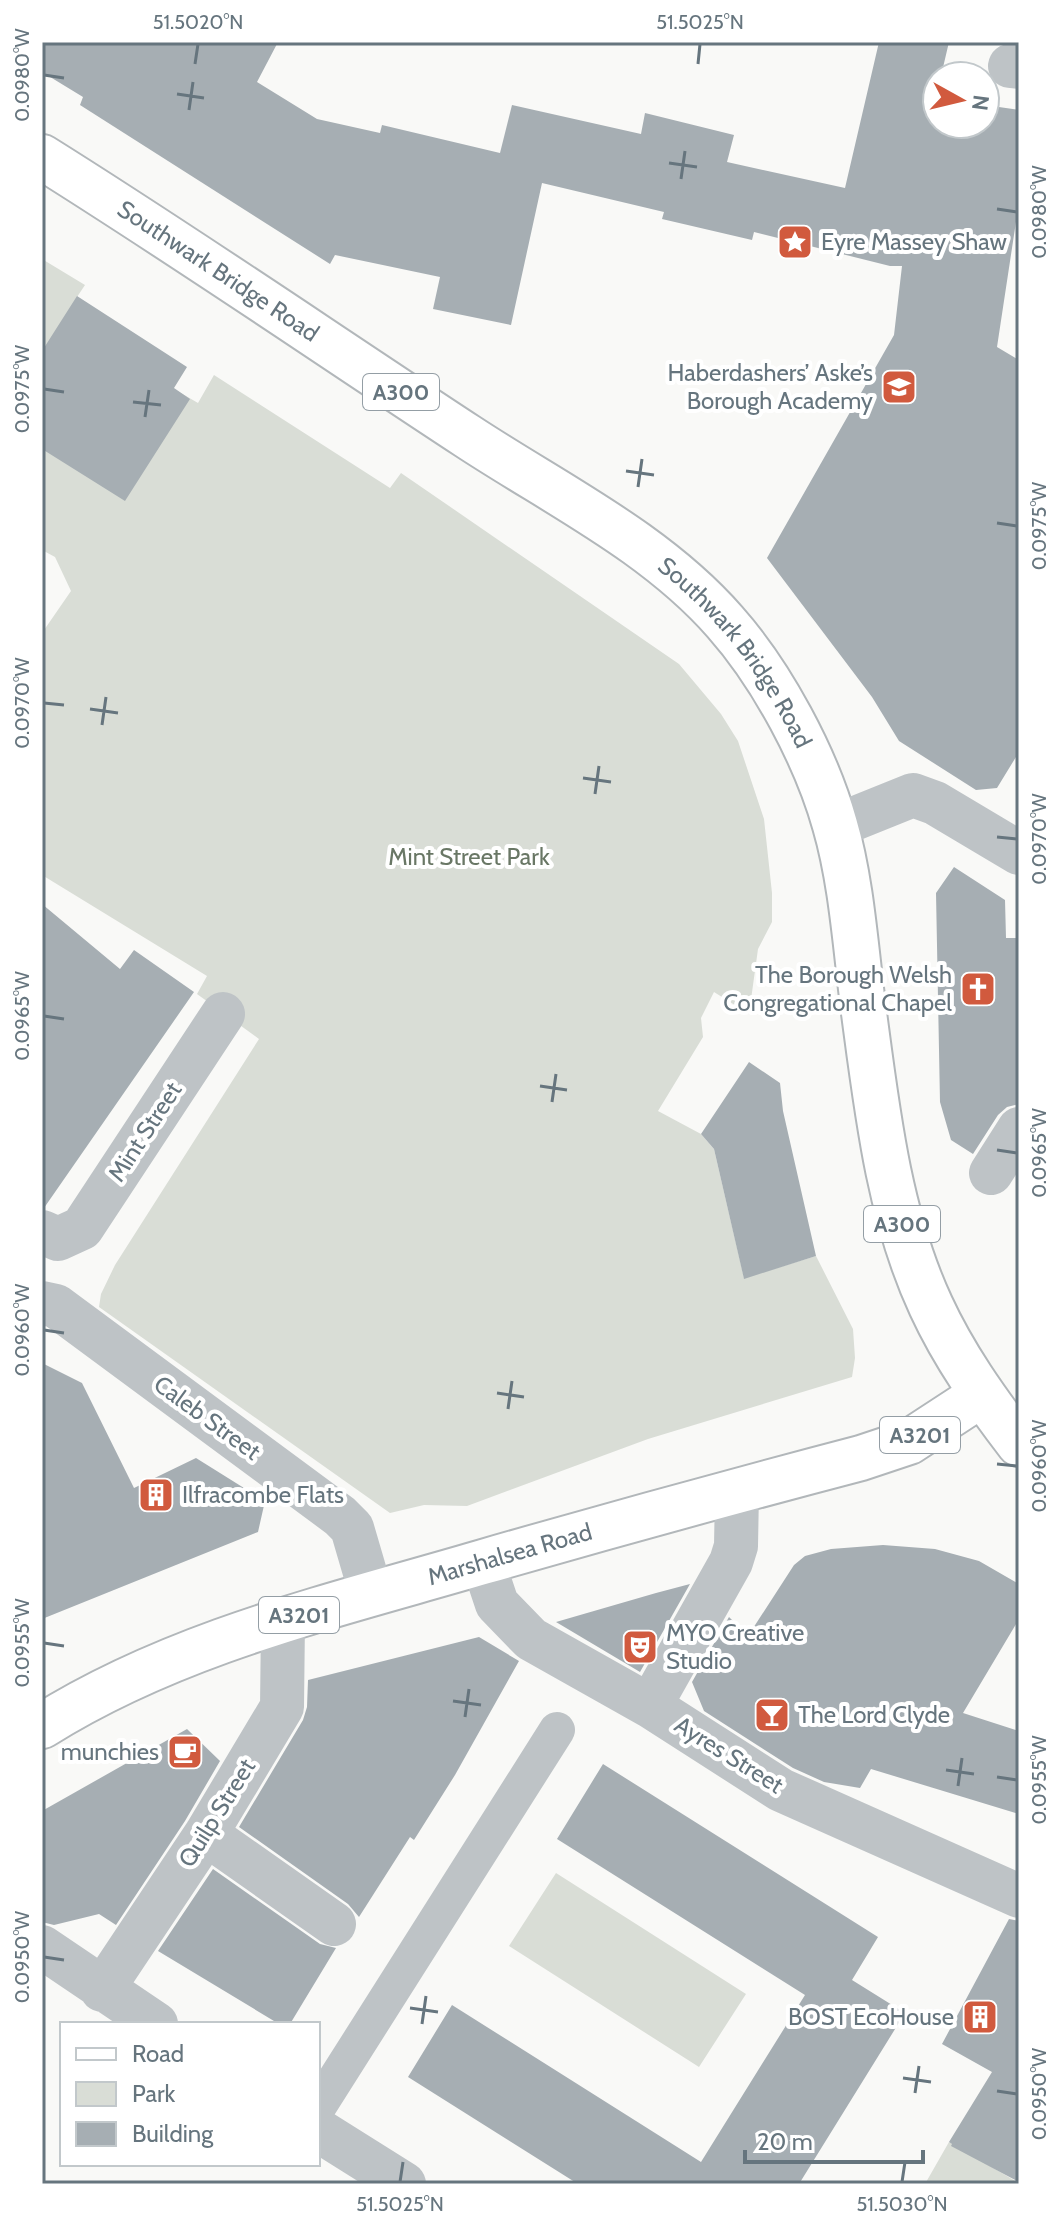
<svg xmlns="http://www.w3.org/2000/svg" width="1061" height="2226" viewBox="0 0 1061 2226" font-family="Cabin,sans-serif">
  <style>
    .green { fill: #d9ddd6 }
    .building { fill: #a6aeb3 }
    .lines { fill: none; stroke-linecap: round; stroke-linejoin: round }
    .primary-casing { stroke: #b2b7ba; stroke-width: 48 }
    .lane { stroke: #bec3c6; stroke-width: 36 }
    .street { stroke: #bec3c6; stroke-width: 44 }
    .primary { stroke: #fff; stroke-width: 44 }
    .ticks { fill: none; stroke: #66757e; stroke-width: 3 }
    .labels { text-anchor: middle; stroke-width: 8; stroke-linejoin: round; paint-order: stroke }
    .shield { fill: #fff; stroke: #949ea5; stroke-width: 2 }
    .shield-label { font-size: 22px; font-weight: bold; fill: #66757e }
    .poi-label { font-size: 24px; fill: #66757e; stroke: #fff; text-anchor: start }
    .street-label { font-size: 24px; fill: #66757e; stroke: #fff }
    .park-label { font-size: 24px; fill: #697765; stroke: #fff }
    .neatline { fill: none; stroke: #66757e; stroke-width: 3 }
    .ticks-label { font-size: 20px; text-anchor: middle; fill: #66757e }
  </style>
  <rect width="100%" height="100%" fill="#f9f9f7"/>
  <path class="green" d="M42,259L85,285L77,297L174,389L198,403L214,375L390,488L401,473L679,664L721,714L738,741L764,819L772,893V922L758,949L749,1014L714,992L701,1018L703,1037L658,1111L701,1134L714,1149L744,1278L816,1256L853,1329L855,1358L852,1377L648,1439L467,1506L424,1505L390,1513L99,1307L101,1294L115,1265L259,1039L197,994L207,976L42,875V633L71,591L55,557L42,550Z
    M556,1873L746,1994L699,2067L509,1946Z
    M949,2142L1019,2183V2184H925Z"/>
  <path class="building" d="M42,42H278L257,82L317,119L380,133L382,125L500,153L512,105L641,134L645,113L734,135L727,162L845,188L879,42H949L941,76H937V124H985V105L1019,110V202L997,347L1019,360V752L997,788L976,790L899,741L872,697L767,558L894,335L902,266H890L754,232L752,240L662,219L664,212L542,183L511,325L433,309L440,277L335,255L330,264L80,105L83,97L42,72Z
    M77,296L187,367L174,388L190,399L125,501L42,449V351Z
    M954,867L1005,900L1006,938H1019V1104L1007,1107L998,1115L973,1154L951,1140L940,1102L936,893Z
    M42,904L120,969L134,950L194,992L44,1208L42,1207Z
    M749,1062L780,1083L783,1111L816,1256L744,1279L714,1149L701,1134Z
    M42,1363L82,1383L134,1488L196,1458L265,1501L258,1532L42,1619Z
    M883,1545L935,1549L979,1561L1019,1584V1619L963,1713L1019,1731V1814L871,1769L860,1788L824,1782L793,1768L704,1711L692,1682L729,1617L748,1636L794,1565L805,1556L831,1549Z
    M690,1584L640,1672L556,1622L656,1593Z
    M479,1637L519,1661L455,1775L414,1840L410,1837L359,1917L348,1904L239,1827L303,1720L307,1707L308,1680Z
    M187,1729L220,1761L185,1821L116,1925L99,1914L54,1925L42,1922V1811Z
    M603,1764L878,1937L852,1980L905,2013L799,2184H578L408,2077L452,2005L701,2162L805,1995L557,1839Z
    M213,1869L320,1944L336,1948L290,2024H279L158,1951Z
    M1009,1919L1019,1921V2182L951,2146L952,2144L949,2142L992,2072L942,2044Z"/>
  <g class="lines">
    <defs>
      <g id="primary">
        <path id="s1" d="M42,157C186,247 325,343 467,436C555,494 655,542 725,622C772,675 816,757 835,825C852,883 856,953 864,1013C877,1111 889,1216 931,1306C954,1356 986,1401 1019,1444"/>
        <path id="s2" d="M42,1726C176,1642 333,1606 483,1562C608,1526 735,1491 861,1458L909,1442L981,1395"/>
      </g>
    </defs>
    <use href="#primary" class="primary-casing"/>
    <path class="lane" d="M318,2107L557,1730"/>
    <path class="street" d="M1010,66L1019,67
      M836,826L913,795L935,803L1019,853
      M991,1173L1019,1129
      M42,1232L58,1239L82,1228L223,1014
      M42,1303L56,1306L340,1516L352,1528L371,1593
      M483,1562L497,1604L531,1639L650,1706L781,1790L1019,1896
      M650,1706L731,1562L736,1546L737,1492
      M206,1834L334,1924
      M42,1947L156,2024
      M102,1990L206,1834L282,1707L283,1620
      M318,2130L404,2184"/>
    <use href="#primary" class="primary"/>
  </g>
  <path class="ticks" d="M195,64L198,44M698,64L700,44M44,75L64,78M177,94L204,98M189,110L193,82M669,163L697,167M681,179L685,151M997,209L1017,212M44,389L64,392M133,402L161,405M145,417L149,390M626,471L654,475M638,487L642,459M997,523L1017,526M44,703L64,705M90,709L118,713M102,725L106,697M583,778L611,782M595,794L599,766M997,837L1017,839M44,1016L64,1019M540,1086L567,1090M552,1102L556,1074M997,1150L1017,1153M44,1330L64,1333M497,1393L524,1397M508,1409L512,1381M997,1464L1017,1466M44,1643L64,1646M453,1701L481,1705M465,1717L469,1689M946,1770L974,1774M997,1777L1017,1780M958,1786L962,1758M44,1957L64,1960M410,2008L438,2012M422,2024L426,1996M903,2078L931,2082M997,2091L1017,2094M915,2093L919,2066M400,2182L403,2162M902,2182L905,2162"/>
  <defs>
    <symbol id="sight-square" viewBox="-11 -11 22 22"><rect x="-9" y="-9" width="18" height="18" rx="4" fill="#d15a3e" stroke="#fff"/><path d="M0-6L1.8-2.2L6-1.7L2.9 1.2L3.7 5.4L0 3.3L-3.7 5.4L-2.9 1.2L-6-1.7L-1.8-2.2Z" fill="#fff"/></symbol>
    <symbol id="school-square" viewBox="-11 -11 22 22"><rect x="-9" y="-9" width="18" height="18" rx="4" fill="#d15a3e" stroke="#fff"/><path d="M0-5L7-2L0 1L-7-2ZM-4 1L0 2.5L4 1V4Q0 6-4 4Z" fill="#fff"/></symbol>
    <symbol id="church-square" viewBox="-11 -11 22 22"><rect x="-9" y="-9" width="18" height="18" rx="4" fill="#d15a3e" stroke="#fff"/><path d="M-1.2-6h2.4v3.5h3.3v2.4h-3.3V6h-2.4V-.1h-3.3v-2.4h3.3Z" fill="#fff"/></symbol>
    <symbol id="building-square" viewBox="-11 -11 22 22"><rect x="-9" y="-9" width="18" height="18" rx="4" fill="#d15a3e" stroke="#fff"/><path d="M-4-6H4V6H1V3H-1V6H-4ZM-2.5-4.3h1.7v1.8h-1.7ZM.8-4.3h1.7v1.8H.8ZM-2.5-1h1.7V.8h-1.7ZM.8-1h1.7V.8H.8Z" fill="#fff"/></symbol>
    <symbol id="theatre-square" viewBox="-11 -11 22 22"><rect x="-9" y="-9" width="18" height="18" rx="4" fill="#d15a3e" stroke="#fff"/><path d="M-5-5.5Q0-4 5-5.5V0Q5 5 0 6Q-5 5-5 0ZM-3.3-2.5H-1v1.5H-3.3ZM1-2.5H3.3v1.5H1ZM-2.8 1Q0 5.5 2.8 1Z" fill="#fff"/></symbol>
    <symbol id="bar-square" viewBox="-11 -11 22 22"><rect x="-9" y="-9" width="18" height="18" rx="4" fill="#d15a3e" stroke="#fff"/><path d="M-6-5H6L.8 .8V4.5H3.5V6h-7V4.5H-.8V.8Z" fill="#fff"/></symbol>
    <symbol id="cafe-square" viewBox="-11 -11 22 22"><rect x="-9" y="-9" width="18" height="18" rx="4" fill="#d15a3e" stroke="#fff"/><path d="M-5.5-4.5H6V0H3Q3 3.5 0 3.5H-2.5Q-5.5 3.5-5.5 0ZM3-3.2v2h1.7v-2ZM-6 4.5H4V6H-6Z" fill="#fff"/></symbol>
  </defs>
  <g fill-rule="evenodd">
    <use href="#sight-square" x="775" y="222" width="40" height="40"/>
    <use href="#school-square" x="879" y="367" width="40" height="40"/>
    <use href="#church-square" x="958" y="969" width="40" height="40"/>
    <use href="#building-square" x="136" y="1475" width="40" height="40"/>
    <use href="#theatre-square" x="620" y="1627" width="40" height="40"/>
    <use href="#bar-square" x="752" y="1695" width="40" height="40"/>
    <use href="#cafe-square" x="165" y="1732" width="40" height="40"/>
    <use href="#building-square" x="960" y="1997" width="40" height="40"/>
  </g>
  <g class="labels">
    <g class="shield">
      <rect x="363" y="374" width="76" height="36" rx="6"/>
      <rect x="864" y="1206" width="76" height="36" rx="6"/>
      <rect x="880" y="1417" width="80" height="36" rx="6"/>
      <rect x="259" y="1597" width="80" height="36" rx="6"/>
    </g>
    <g class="shield-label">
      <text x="401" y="400">A300</text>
      <text x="902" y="1232">A300</text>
      <text x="920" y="1443">A3201</text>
      <text x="299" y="1623">A3201</text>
    </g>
    <g class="poi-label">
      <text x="821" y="250">Eyre Massey Shaw</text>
      <text x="873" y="381" text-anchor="end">Haberdashers’ Aske’s<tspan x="873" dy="28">Borough Academy</tspan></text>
      <text x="952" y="983" text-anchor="end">The Borough Welsh<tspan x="952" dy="28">Congregational Chapel</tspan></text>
      <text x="182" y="1503">Ilfracombe Flats</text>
      <text x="666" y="1641">MYO Creative<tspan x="666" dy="28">Studio</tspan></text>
      <text x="798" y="1723">The Lord Clyde</text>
      <text x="159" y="1760" text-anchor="end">munchies</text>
      <text x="954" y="2025" text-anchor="end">BOST EcoHouse</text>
    </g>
    <g class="street-label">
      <text dy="8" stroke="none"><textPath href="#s1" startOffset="210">Southwark Bridge Road</textPath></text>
      <text dy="8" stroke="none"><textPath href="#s1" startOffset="858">Southwark Bridge Road</textPath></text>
      <text transform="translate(145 1132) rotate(-57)" y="8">Mint Street</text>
      <text transform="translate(207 1418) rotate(36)" y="8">Caleb Street</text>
      <text dy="8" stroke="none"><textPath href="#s2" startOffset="500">Marshalsea Road</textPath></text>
      <text transform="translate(729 1755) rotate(32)" y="8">Ayres Street</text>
      <text transform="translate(217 1813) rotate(-58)" y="8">Quilp Street</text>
    </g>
    <g class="park-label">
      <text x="469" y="865">Mint Street Park</text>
    </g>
  </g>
  <rect width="1061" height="2226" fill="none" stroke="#ffffff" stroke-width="88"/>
  <rect x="60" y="2022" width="260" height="144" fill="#ffffff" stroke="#c2c8cb" stroke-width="2"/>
  <rect x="76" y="2048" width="40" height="12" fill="#ffffff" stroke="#c2c8cb" stroke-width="2"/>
  <text x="132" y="2062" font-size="24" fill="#66757e">Road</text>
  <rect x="76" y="2082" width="40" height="24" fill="#d9ddd6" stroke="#c2c8cb" stroke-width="2"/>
  <text x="132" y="2102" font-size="24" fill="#66757e">Park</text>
  <rect x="76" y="2122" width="40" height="24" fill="#a6aeb3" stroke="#c2c8cb" stroke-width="2"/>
  <text x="132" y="2142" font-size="24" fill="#66757e">Building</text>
  <g transform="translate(961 100) rotate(98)"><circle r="38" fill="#ffffff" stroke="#c2c8cb" stroke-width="2"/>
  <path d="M0-6L14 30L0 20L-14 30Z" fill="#d15a3e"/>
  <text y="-12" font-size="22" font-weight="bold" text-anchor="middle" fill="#66757e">N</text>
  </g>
  <path d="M745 2150v12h178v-12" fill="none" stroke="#66757e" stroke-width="4"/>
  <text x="757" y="2150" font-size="24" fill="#66757e" stroke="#ffffff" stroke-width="6" paint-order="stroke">20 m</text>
  <rect x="44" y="44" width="973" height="2138" class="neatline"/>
  <g class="ticks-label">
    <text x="198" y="29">51.5020°N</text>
    <text x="700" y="29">51.5025°N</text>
    <text transform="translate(22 75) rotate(-90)" y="7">0.0980°W</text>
    <text transform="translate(1039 212) rotate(-90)" y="7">0.0980°W</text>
    <text transform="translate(22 389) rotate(-90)" y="7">0.0975°W</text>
    <text transform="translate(1039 526) rotate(-90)" y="7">0.0975°W</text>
    <text transform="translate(22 703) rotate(-90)" y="7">0.0970°W</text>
    <text transform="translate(1039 839) rotate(-90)" y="7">0.0970°W</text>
    <text transform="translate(22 1016) rotate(-90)" y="7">0.0965°W</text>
    <text transform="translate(1039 1153) rotate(-90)" y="7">0.0965°W</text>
    <text transform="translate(22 1330) rotate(-90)" y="7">0.0960°W</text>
    <text transform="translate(1039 1466) rotate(-90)" y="7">0.0960°W</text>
    <text transform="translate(22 1643) rotate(-90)" y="7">0.0955°W</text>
    <text transform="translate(1039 1780) rotate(-90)" y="7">0.0955°W</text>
    <text transform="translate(22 1957) rotate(-90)" y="7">0.0950°W</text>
    <text transform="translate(1039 2094) rotate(-90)" y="7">0.0950°W</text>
    <text x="400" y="2211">51.5025°N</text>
    <text x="902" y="2211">51.5030°N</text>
  </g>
</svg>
